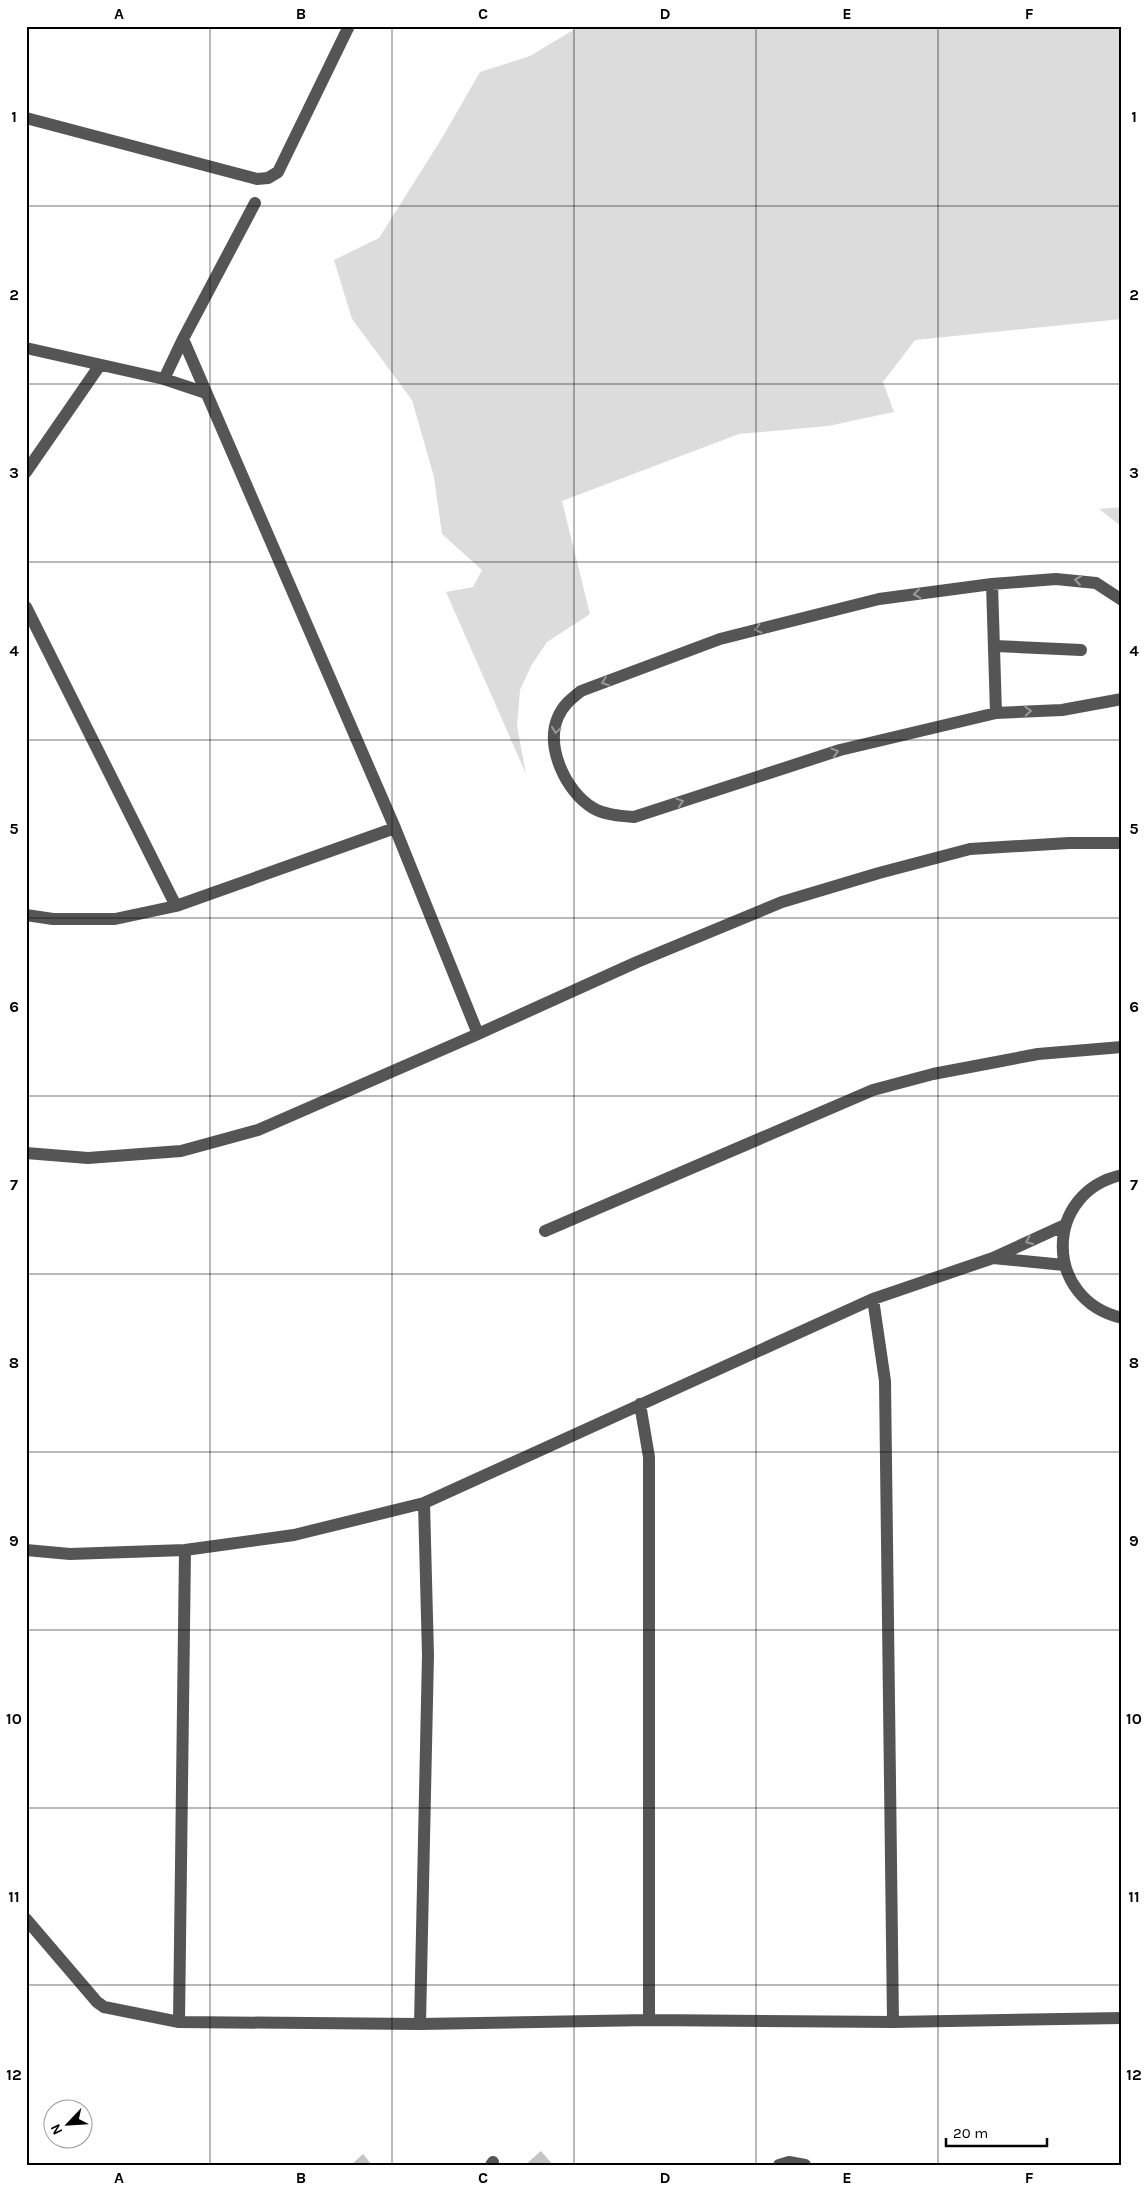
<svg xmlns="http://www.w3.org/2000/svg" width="1148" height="2191" viewBox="0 0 1148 2191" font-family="Karla,sans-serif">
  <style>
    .green { fill: #dcdcdc }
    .building { fill: #c4c4c4 }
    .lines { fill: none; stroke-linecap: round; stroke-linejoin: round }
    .minor { stroke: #555; stroke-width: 12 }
    .oneway { stroke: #999 }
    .grid { fill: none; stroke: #000; stroke-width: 1; stroke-opacity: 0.55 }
    .neatline { fill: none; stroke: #000; stroke-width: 2 }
    .grid-label { font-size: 16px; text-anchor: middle; font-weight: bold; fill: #000 }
  </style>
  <rect width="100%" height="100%" fill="#fff"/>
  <path class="green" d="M580,26H1122V319L915,340L883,382L894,412L828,426L739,434L562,501L590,614L547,642L531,666L520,690L517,726L526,774L446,592L473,587L482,570L442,534L434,477L412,400L352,319L334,260L379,238L442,138L480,72L530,56Z
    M1122,507V527L1099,509Z"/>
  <path class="building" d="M541,2151L553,2165H525Z
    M363,2154L372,2165H351Z"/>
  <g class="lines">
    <path class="minor" d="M26,118L257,179L268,178L278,172L349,26
      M183,339L395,828L478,1034
      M26,348L164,379L206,393
      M164,379L183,339L255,203
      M26,472L100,365
      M992,584L996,713
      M1122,600L1096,583L1056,579L992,584L879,599L720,639L581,691C571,699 563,705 558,717C545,747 566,792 593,808C605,815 620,816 634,817L840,750L996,713L1062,710L1122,699
      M26,607L176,906
      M995,646L1081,650
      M26,915L53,919H115L176,906L395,828
      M26,1153L88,1158L181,1151L258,1130L478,1034L637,962L782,902L879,873L970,849L1069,843H1122
      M1122,1175C1043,1192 1043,1300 1122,1318
      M545,1231L873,1090L933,1074L1038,1054L1122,1047
      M993,1258L1064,1265
      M873,1299L885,1381L893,2022
      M640,1404L649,1457V2020
      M26,1550L70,1554L185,1550L294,1535L424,1503L873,1299L993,1258L1065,1225
      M26,1919L97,2002L104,2007L179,2022L420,2024L649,2020L893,2022L1122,2018
      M179,2022L185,1550
      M420,2024L428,1655L424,1503
      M491,2165L493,2162
      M779,2165L789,2162L805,2165"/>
  </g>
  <defs><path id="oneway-chevron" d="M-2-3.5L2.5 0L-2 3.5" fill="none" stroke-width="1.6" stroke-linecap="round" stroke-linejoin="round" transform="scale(1.25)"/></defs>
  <g class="oneway">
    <use href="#oneway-chevron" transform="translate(1078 580) rotate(-172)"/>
    <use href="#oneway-chevron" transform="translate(917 594) rotate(172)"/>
    <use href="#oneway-chevron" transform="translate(758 629) rotate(166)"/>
    <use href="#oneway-chevron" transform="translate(605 682) rotate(160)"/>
    <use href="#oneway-chevron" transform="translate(1028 711) rotate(-3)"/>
    <use href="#oneway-chevron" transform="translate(556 730) rotate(98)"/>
    <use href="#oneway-chevron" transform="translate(835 752) rotate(-17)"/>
    <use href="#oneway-chevron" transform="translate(680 802) rotate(-18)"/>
    <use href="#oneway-chevron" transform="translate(1029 1241) rotate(155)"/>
  </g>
  <path class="grid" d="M210,26V2165M392,26V2165M574,26V2165M756,26V2165M938,26V2165M26,206H1122M26,384H1122M26,562H1122M26,740H1122M26,918H1122M26,1096H1122M26,1274H1122M26,1452H1122M26,1630H1122M26,1808H1122M26,1985H1122"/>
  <rect width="1148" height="2191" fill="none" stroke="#ffffff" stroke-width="55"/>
  <g transform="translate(68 2124) rotate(245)"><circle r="24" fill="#ffffff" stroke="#999999"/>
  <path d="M0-4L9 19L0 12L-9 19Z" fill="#000000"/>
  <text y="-8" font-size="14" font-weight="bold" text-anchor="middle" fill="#000000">N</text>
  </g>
  <path d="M946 2138v8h101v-8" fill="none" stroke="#000000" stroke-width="2.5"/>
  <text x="953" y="2138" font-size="15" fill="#000000" stroke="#ffffff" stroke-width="4" paint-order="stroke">20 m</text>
  <rect x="28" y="28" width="1092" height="2136" class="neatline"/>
  <g class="grid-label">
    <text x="119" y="19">A</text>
    <text x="301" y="19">B</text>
    <text x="483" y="19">C</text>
    <text x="665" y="19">D</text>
    <text x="847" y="19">E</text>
    <text x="1029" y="19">F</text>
    <text x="14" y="122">1</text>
    <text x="1134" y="122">1</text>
    <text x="14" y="300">2</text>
    <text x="1134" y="300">2</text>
    <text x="14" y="478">3</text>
    <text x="1134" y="478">3</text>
    <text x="14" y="656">4</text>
    <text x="1134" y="656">4</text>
    <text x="14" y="834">5</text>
    <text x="1134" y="834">5</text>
    <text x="14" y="1012">6</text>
    <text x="1134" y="1012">6</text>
    <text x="14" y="1190">7</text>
    <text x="1134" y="1190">7</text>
    <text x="14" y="1368">8</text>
    <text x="1134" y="1368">8</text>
    <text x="14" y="1546">9</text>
    <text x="1134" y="1546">9</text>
    <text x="14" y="1724">10</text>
    <text x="1134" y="1724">10</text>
    <text x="14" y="1902">11</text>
    <text x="1134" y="1902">11</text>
    <text x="14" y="2080">12</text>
    <text x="1134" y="2080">12</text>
    <text x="119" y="2183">A</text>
    <text x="301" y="2183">B</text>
    <text x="483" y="2183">C</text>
    <text x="665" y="2183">D</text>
    <text x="847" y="2183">E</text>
    <text x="1029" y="2183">F</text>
  </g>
</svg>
